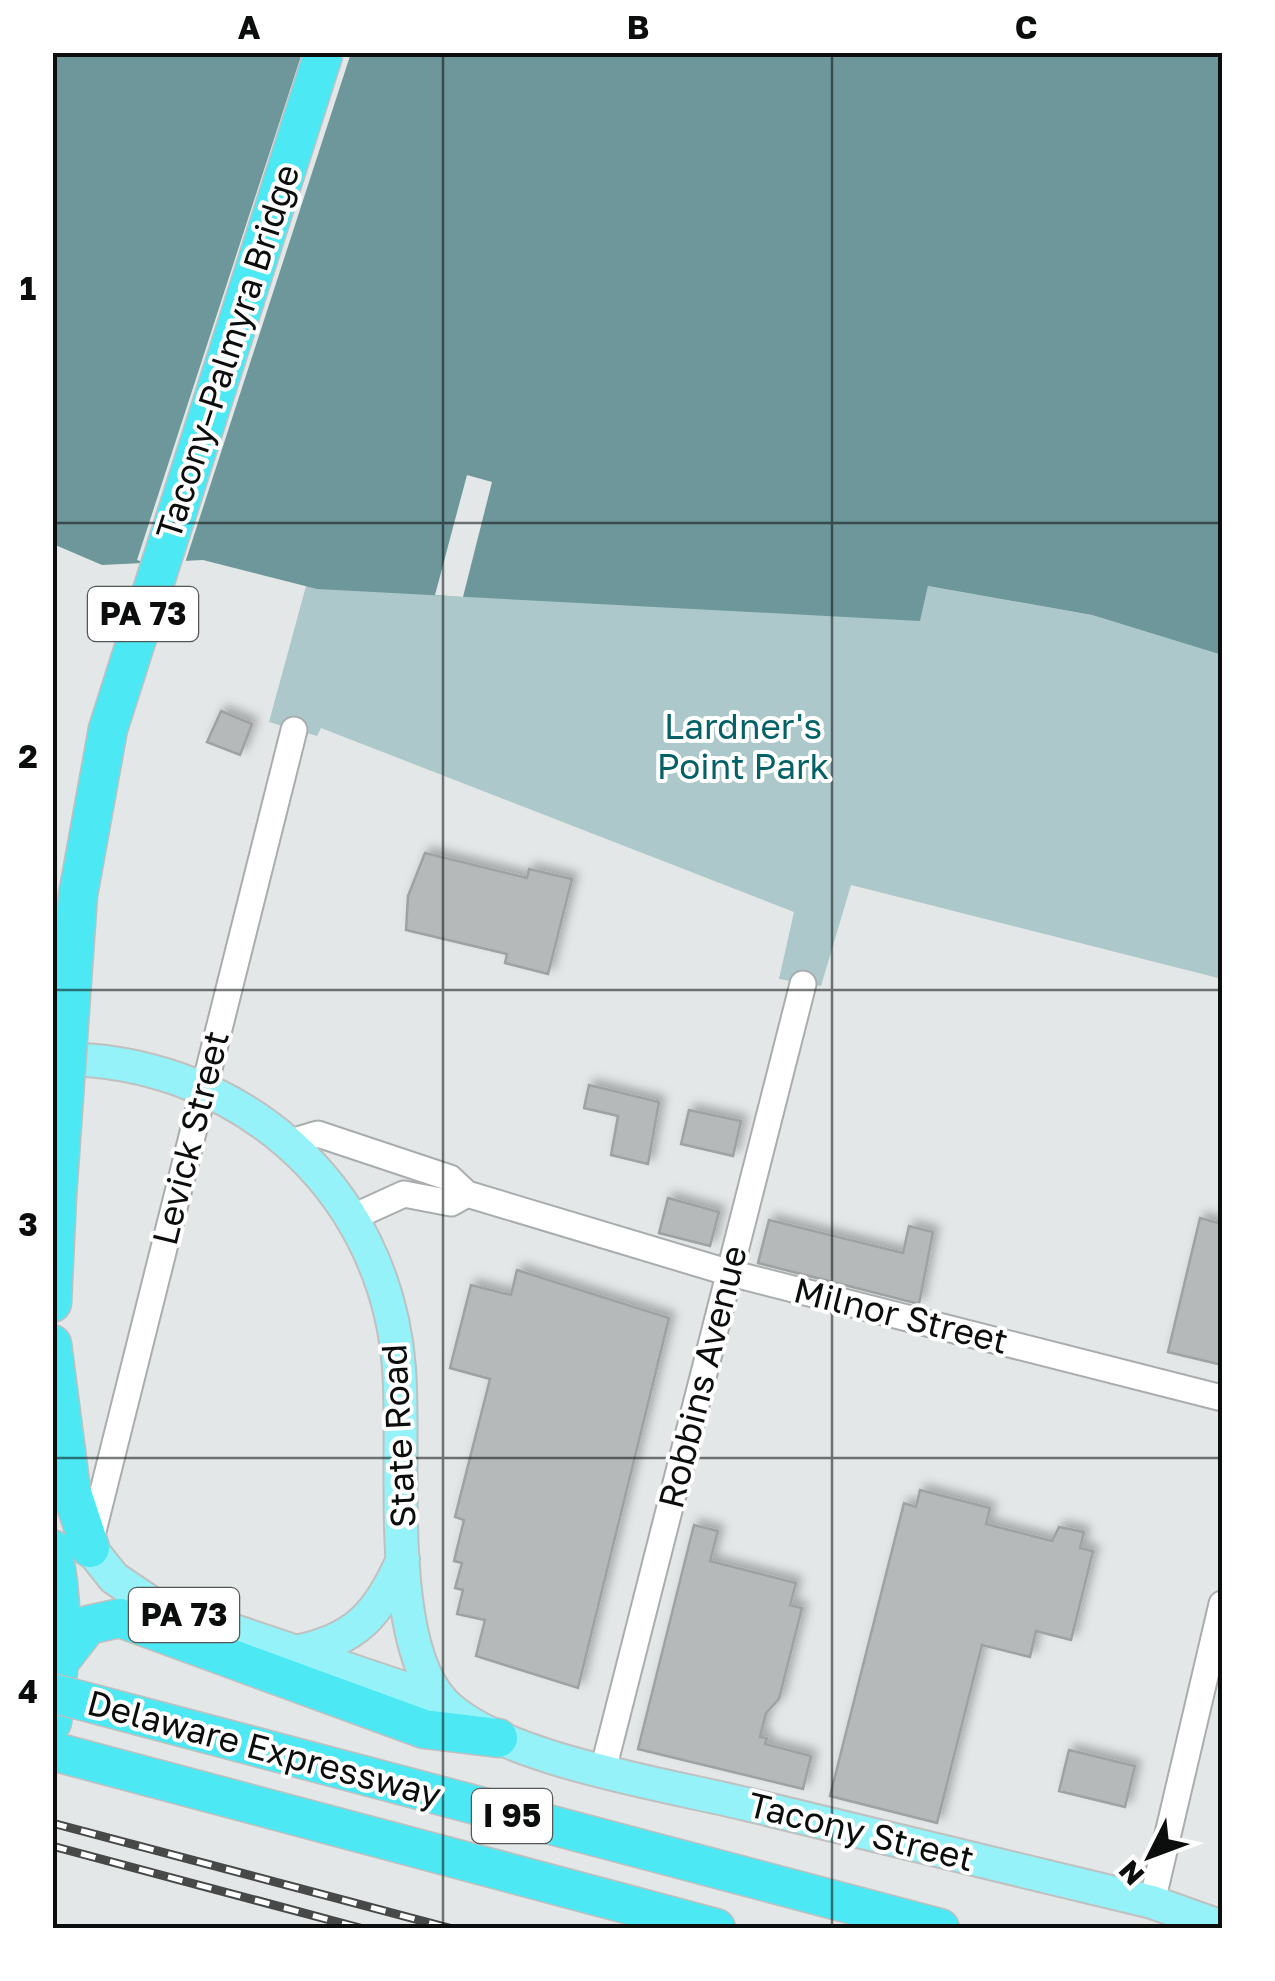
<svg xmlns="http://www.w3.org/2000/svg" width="1275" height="1981" viewBox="0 0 1275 1981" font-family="'Golos Text',sans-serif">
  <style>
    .green { fill: #acc8ca }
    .water { fill: #6d979a }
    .pier { fill: #e3e7e7 }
    .building { fill: #b5b9b9; stroke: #9ea2a2; stroke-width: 2.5; filter: url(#shadow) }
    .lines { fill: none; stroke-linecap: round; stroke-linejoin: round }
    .minor-casing { stroke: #a9adad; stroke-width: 29 }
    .major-casing { stroke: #c0c0c0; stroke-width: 36 }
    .highway-casing { stroke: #c0c0c0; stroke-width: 41 }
    .minor { stroke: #fff; stroke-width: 25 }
    .major { stroke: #94f2f8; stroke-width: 32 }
    .highway { stroke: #4ce9f4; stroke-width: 38 }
    .rail-casing { stroke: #474949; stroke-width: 9 }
    .rail { stroke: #fff; stroke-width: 5; stroke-dasharray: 15; stroke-linecap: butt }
    .highway-bridge-casing { stroke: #c0c0c0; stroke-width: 41; stroke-linecap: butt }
    .highway-bridge { stroke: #4ce9f4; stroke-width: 38 }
    .grid { fill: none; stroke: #0c0e0e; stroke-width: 2.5; stroke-opacity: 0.55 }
    .labels { text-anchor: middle; stroke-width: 8; stroke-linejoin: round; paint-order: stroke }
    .shield { fill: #fff; stroke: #555656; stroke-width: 2.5 }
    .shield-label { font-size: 32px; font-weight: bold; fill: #0c0e0e }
    .street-label { font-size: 35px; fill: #0c0e0e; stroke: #fff }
    .park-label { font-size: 35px; fill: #046166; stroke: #fff }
    .neatline { fill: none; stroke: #0c0e0e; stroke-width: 4 }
    .grid-label { font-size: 32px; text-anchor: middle; font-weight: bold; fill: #0c0e0e }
  </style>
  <defs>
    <filter id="shadow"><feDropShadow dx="5.5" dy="-5.5" stdDeviation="5" flood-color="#0004"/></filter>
  </defs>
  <rect width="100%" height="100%" fill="#e3e7e7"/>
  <path class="green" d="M306,586L920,620L928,586L1092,615L1222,655V979L851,885L821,986L779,979L794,912L321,728L317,736L269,722Z"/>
  <path class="water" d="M53,53H1222V655L1092,615L928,586L920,621L317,589L203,560L102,565L53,544Z"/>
  <path class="pier" d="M302,53H351L184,566L158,567L137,560Z
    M467,475L492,482L463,597L435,595Z"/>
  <path class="building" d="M221,711L252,724L240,755L207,742Z
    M425,853L527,878L529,869L572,879L548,974L505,963L507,954L406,930L408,896Z
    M589,1085L659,1102L648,1164L611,1155L618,1116L584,1108Z
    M689,1110L741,1121L733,1156L681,1144Z
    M668,1198L719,1212L710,1246L659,1233Z
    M1200,1218L1222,1224V1365L1168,1352Z
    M769,1220L903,1253L909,1226L933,1232L919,1304L758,1263Z
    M517,1270L669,1318L578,1688L476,1656L485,1620L457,1614L463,1590L455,1588L462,1563L454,1561L464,1520L455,1517L490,1379L450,1368L471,1285L511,1295Z
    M920,1490L990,1508L986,1524L1052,1541L1059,1527L1084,1532L1080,1548L1093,1551L1071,1640L1036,1631L1030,1657L982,1645L937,1823L830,1796L904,1503L916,1507Z
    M694,1525L718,1531L710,1561L796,1583L790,1605L802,1608L779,1699L766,1713L760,1737L767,1738L765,1744L811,1756L803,1789L638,1749Z
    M1069,1750L1135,1766L1125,1807L1059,1791Z"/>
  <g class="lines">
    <defs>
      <path id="minor" d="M291,1142L318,1134L450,1178L467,1194L730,1273L1222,1398
        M349,1219L404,1194L451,1203L467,1194
        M91,1539L294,730
        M603,1770L803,984
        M1152,1902L1222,1604"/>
      <path id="major" d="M52,1059C233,1056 385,1183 399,1368C406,1453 384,1642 444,1703C499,1759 668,1785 746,1804C881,1837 1017,1869 1152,1902L1222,1927
        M90,1548L114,1578L151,1603L442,1701
        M296,1652C356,1640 379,1614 403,1559"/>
      <path id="highway" d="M52,1303L57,1196
        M52,1344L71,1490L90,1548
        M52,1549C66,1606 60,1665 52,1722
        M60,1661L88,1625L120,1618L424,1729L498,1738
        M83,1701L940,1928
        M52,1751L716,1928"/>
    </defs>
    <use href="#minor" class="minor-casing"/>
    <use href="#major" class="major-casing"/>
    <use href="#highway" class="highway-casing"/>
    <use href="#minor" class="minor"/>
    <use href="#major" class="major"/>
    <use href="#highway" class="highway"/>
    <defs>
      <path id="rail" d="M52,1823L449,1928
        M52,1846L360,1928"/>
    </defs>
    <use href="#rail" class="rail-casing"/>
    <use href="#rail" class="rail"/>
    <defs>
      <path id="highway-bridge" d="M57,1196L78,895L108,729L324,52
        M52,1693L83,1701"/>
    </defs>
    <use href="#highway-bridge" class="highway-bridge-casing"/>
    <use href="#highway-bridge" class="highway-bridge"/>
  </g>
  <path class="grid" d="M443,52V1928M832,52V1928M52,523H1222M52,990H1222M52,1458H1222"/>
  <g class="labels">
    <g class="shield">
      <rect x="88" y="587" width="110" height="54" rx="8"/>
      <rect x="129" y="1588" width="110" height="54" rx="8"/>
      <rect x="472" y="1789" width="80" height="54" rx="8"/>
    </g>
    <g class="shield-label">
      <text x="143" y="625">PA 73</text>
      <text x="184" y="1626">PA 73</text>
      <text x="512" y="1827">I 95</text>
    </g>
    <g class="street-label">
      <text transform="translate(228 352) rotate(-72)" y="12">Tacony–Palmyra Bridge</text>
      <text transform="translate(191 1138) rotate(-76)" y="12">Levick Street</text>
      <text transform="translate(901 1316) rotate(14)" y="12">Milnor Street</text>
      <text transform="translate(703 1377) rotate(-76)" y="12">Robbins Avenue</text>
      <text transform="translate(399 1436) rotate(-93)" y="12">State Road</text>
      <text transform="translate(264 1749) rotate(15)" y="12">Delaware Expressway</text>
      <text transform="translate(861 1832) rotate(14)" y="12">Tacony Street</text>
    </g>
    <g class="park-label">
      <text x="743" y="739">Lardner's<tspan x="743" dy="40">Point Park</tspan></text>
    </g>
  </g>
  <rect width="1275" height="1981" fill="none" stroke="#ffffff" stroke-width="110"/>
  <g transform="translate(1150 1856) rotate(228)" stroke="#ffffff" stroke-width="8" paint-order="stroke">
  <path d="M0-8L18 38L0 25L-18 38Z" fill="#0c0e0e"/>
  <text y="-15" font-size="28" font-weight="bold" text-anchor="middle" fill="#0c0e0e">N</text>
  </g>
  <rect x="55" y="55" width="1165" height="1871" class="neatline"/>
  <g class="grid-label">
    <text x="249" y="39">A</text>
    <text x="638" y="39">B</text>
    <text x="1026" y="39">C</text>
    <text x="28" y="300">1</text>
    <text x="28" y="768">2</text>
    <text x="28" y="1236">3</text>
    <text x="28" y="1703">4</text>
  </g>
</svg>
